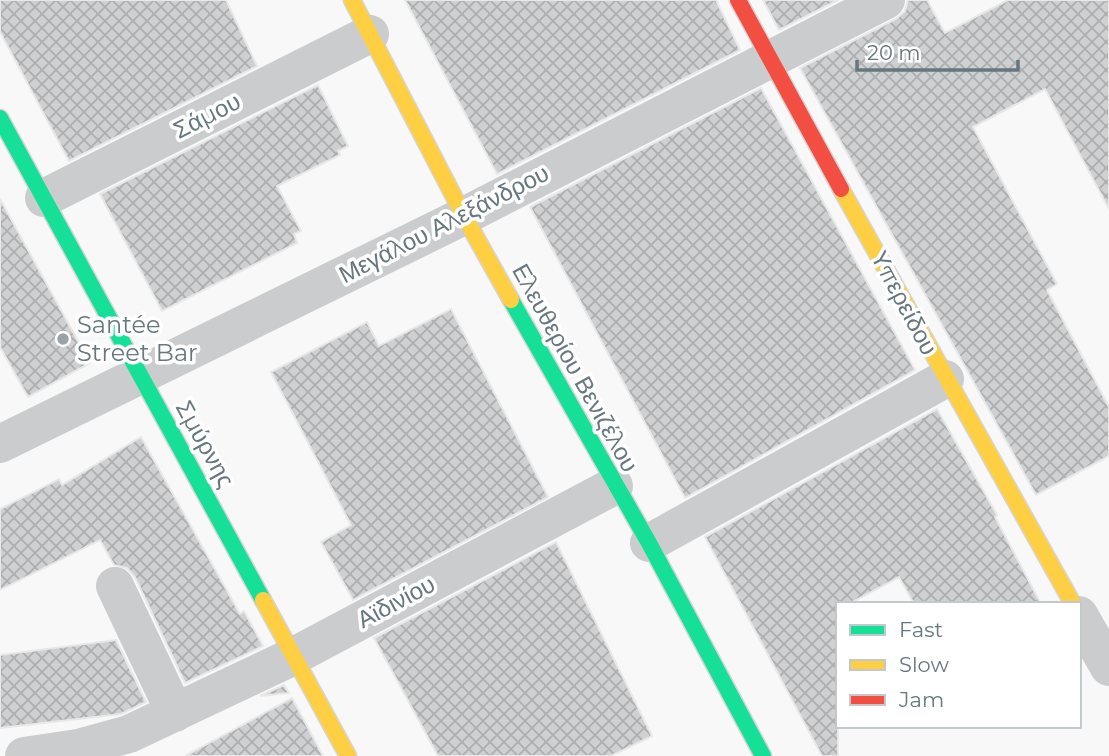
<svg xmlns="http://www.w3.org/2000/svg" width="1109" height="756" viewBox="0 0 1109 756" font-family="Montserrat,sans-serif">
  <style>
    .building { fill: url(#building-cross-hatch); stroke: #e8e8e8; stroke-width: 2 }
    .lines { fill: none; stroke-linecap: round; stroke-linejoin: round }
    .fast-casing { stroke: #d4d5d6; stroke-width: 19 }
    .slow-casing { stroke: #d4d5d6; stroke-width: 19 }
    .jam-casing { stroke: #d4d5d6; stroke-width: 19 }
    .street { stroke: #cbcccd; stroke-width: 38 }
    .fast { stroke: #16e098; stroke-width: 16 }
    .slow { stroke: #ffcf43; stroke-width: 16 }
    .jam { stroke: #f24e42; stroke-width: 16 }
    .poi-dot { fill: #99a4aa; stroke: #fff; stroke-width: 2.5 }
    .labels { text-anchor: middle; stroke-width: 7; stroke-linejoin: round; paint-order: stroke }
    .street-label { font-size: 24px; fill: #667780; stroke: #fff }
    .poi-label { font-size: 24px; fill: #667780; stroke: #fff; text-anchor: start }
  </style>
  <defs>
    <pattern id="building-cross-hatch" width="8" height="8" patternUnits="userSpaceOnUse" patternTransform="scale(1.75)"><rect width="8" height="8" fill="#cfd0d1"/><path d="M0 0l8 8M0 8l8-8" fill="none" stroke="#acaeaf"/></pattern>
  </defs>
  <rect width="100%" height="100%" fill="#f8f8f8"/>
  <path class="building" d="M0,0H226L257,66L69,161L0,32Z
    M405,0H716L740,50L497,174Z
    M763,0H838L779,30Z
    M908,0H927L945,33L1008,0H1109V209L1045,89L973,127L1057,284L1047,290L1109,407V456L1036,495L800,68L896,19L905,11Z
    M318,85L348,146L338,151L340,155L277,186L301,231L294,234L297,243L162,311L100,194Z
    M761,88L915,370L685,498L530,207Z
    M0,199L90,363L28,397L0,347Z
    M451,309L548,497L353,600L321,542L351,525L271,372L367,322L379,346Z
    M937,409L997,515L995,517L1041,604H914L899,577L849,604H838V756H822L705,537Z
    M141,437L240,614L244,611L263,646L185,683L135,577L127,568L114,565L100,540L0,590V509L59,479L62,485Z
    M556,542L652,736L611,756H438L374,638Z
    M116,640L146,702L121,714L0,728V655Z
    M284,685L289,693L260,696Z
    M292,698L323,756H185Z"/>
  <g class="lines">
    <defs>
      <path id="fast" d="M0,118L263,600
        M511,300L649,543L763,756"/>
      <path id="slow" d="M352,0L464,216L511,300
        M841,189L1073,604
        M263,600L348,756"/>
      <path id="jam" d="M738,0L841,189"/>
    </defs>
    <use href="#fast" class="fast-casing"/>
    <use href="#slow" class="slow-casing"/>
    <use href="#jam" class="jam-casing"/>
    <path class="street" d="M44,198L370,34
      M0,444L464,216L886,0
      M649,543L945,379
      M115,586L175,713
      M1079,615L1109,667
      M24,756L78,748L129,734L294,656L614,486"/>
    <use href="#fast" class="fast"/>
    <use href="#slow" class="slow"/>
    <use href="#jam" class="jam"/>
  </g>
  <circle class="poi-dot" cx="63" cy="339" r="7"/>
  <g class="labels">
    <g class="street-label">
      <text transform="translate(207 116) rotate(-27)" y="8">Σάμου</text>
      <text transform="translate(444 224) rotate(-27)" y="8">Μεγάλου Αλεξάνδρου</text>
      <text transform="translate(904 303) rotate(62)" y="8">Υπερείδου</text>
      <text transform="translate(575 368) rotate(61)" y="8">Ελευθερίου Βενιζέλου</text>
      <text transform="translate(205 444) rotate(61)" y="8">Σμύρνης</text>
      <text transform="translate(396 602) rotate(-28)" y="8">Αϊδινίου</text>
    </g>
    <g class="poi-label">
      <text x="77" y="333">Santée<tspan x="77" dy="28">Street Bar</tspan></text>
    </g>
  </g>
  <rect x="836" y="602" width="245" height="126" fill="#ffffff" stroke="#c2c9cc" stroke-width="2"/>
  <rect x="850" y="625" width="35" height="10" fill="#16e098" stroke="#c2c9cc" stroke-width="2"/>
  <text x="899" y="637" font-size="21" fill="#667780">Fast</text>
  <rect x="850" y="660" width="35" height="10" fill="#ffcf43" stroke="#c2c9cc" stroke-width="2"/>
  <text x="899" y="672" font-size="21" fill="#667780">Slow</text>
  <rect x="850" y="695" width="35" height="10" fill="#f24e42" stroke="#c2c9cc" stroke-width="2"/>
  <text x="899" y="707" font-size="21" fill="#667780">Jam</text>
  <path d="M857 60v10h161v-10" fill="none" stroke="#667780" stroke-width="3.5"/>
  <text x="867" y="60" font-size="21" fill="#667780" stroke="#ffffff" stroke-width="5" paint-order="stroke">20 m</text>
</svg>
